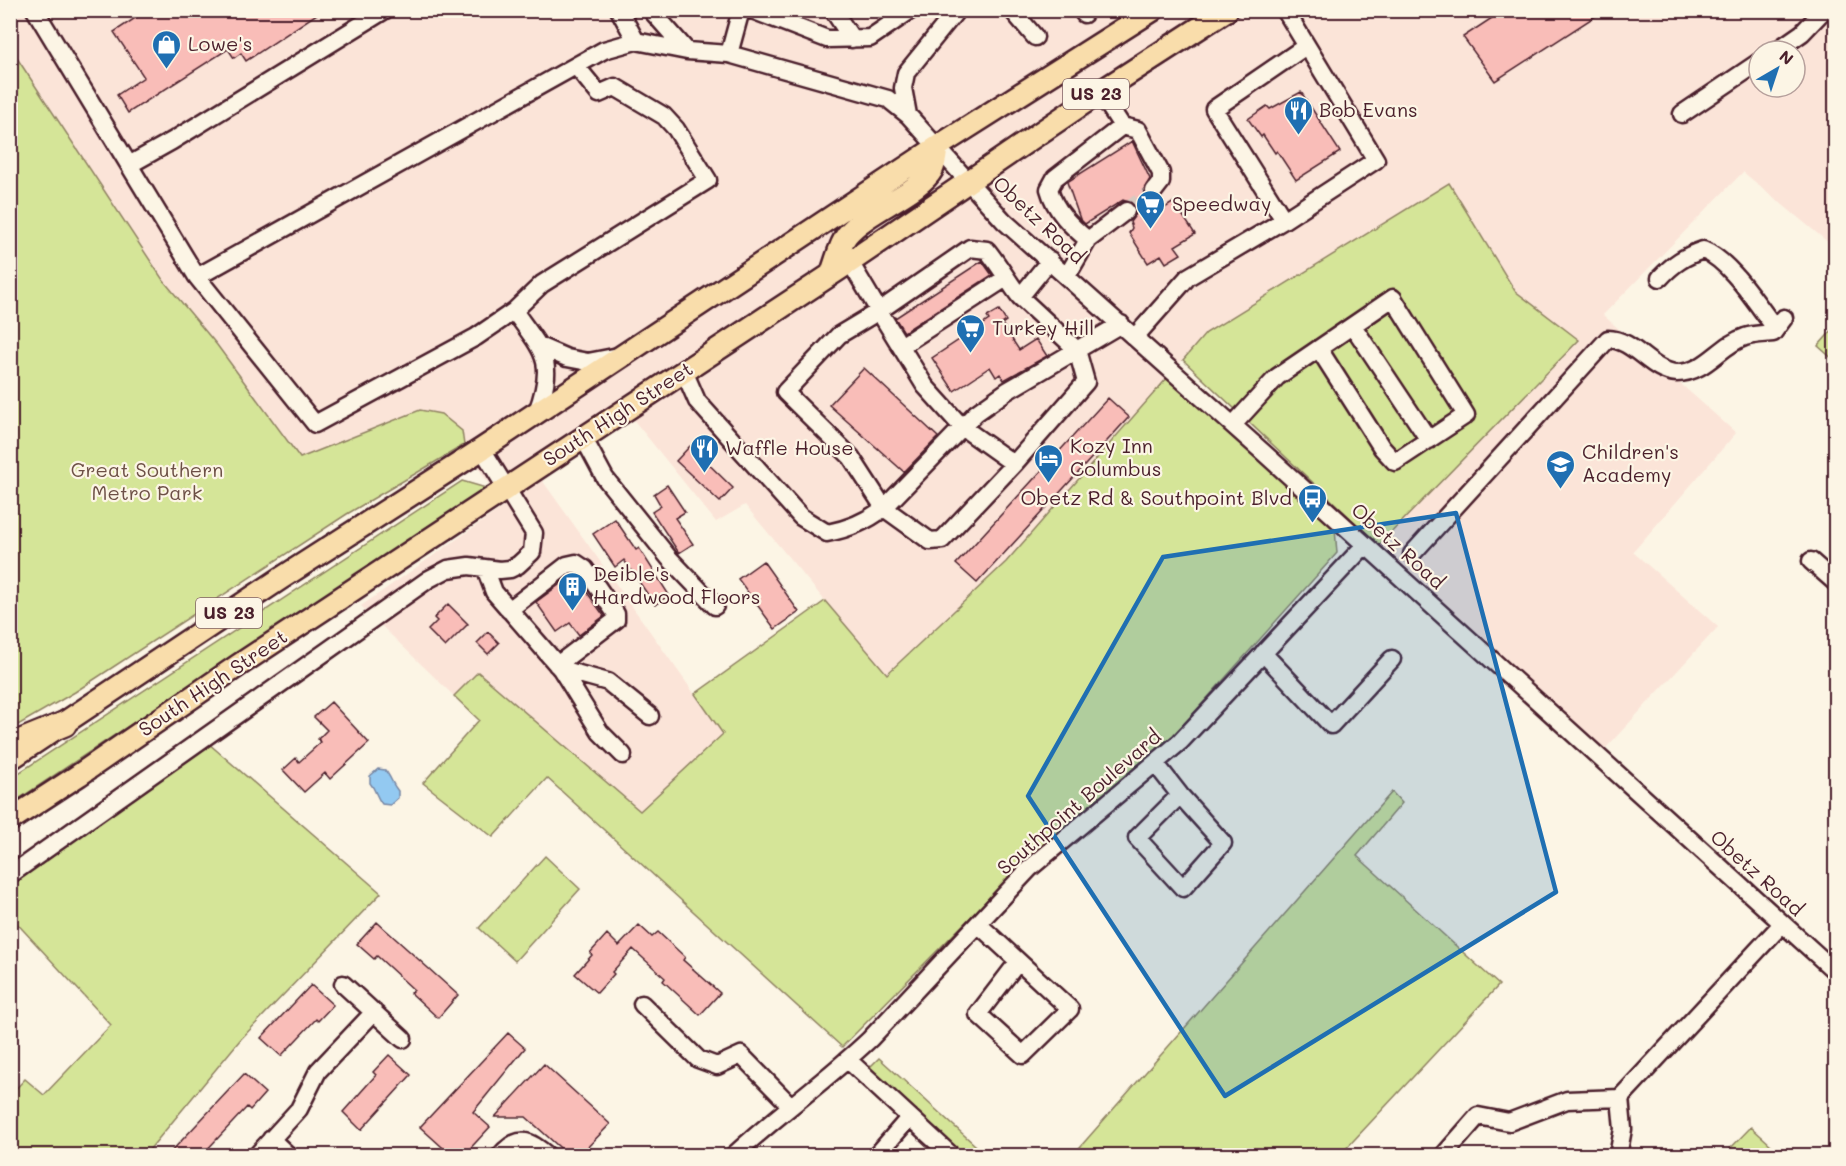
<svg xmlns="http://www.w3.org/2000/svg" width="1846" height="1166" viewBox="0 0 1846 1166" font-family="Mali,sans-serif">
  <style>
    .built { fill: #fbe4d8; fill-rule: evenodd }
    .green { fill: #d5e598; stroke: #908262; stroke-width: 1.5 }
    .water { fill: #93c9f1; stroke: #7685a2; stroke-width: 1.5 }
    .building { fill: #f9bdb8; stroke: #4a1f2b; stroke-width: 1.5 }
    .lines { fill: none; stroke-linecap: round; stroke-linejoin: round }
    .minor-tunnel { stroke: #d8cac0; stroke-width: 16; stroke-dasharray: 16 8; stroke-linecap: butt }
    .minor-casing { stroke: #4a1f2b; stroke-width: 21 }
    .major-casing { stroke: #4a1f2b; stroke-width: 26 }
    .highway-casing { stroke: #4a1f2b; stroke-width: 28 }
    .minor { stroke: #fcf5e5; stroke-width: 16 }
    .major { stroke: #f9ddab; stroke-width: 21 }
    .highway { stroke: #f9ddab; stroke-width: 24 }
    .marked { fill: #1f6fb2; fill-opacity: 0.2; stroke: #1f6fb2; stroke-width: 4.5; stroke-linejoin: round }
    .labels { text-anchor: middle; stroke-width: 4.5; stroke-linejoin: round; paint-order: stroke }
    .shield { fill: #fcf5e5; stroke: #7f5f63; stroke-width: 1.5 }
    .shield-label { font-size: 18px; font-weight: bold; fill: #4a1f2b }
    .poi-label { font-size: 20px; fill: #4a1f2b; stroke: #fcf5e5; text-anchor: start }
    .street-label { font-size: 20px; fill: #4a1f2b; stroke: #fcf5e5 }
    .park-label { font-size: 20px; fill: #6d5046; stroke: #fcf5e5 }
  </style>
  <rect width="100%" height="100%" fill="#fcf5e5"/>
  <filter id="ink" filterUnits="userSpaceOnUse"><feTurbulence type="fractalNoise" baseFrequency=".0167" numOctaves="2"/><feDisplacementMap in="SourceGraphic" scale="12" xChannelSelector="R" yChannelSelector="G"/><feConvolveMatrix kernelMatrix="1 2 1 2 8 2 1 2 1" color-interpolation-filters="sRGB"/></filter>
  <g filter="url(#ink)">
    <path class="built" d="M10,11H1835V248L1743,172L1603,315L1736,433L1633,552L1718,627L1604,750L1379,545L1579,341L1515,291L1449,183L1206,333L1006,562L886,674L745,505L716,522L632,418L542,480L723,734L640,811L478,673L454,696L361,606L503,507L464,445L462,431L420,410L300,458L217,345L163,280L11,49ZM1759,51H1795V87H1759Z"/>
    <path class="green" d="M11,49L163,280L217,345L300,458L420,410L441,414L462,431L464,445L347,514L75,692L11,729Z
      M1449,183L1515,291L1579,340L1379,545L1183,360L1206,333Z
      M1835,327V361L1818,346Z
      M1168,377L1335,529L1337,553L1175,734L1033,854L842,1047L547,778L493,837L423,783L479,720L454,696L478,672L640,811L723,734L695,694L825,601L887,674L1006,562Z
      M462,481L486,488L11,804V778Z
      M208,743L381,893L240,1040L145,1155H11V1094L25,1079L44,1095L111,1025L11,917V882Z
      M1392,792L1402,803L1357,856L1499,985L1340,1155H1073Z
      M545,856L580,889L515,961L479,928Z
      M879,1058L986,1155H960L867,1070Z
      M1751,1127L1782,1155H1724Z"/>
    <path class="water" d="M378,769L385,770C391,777 392,784 398,791V798L390,805L382,804C376,797 376,790 370,783V776Z"/>
    <path class="building" d="M137,10H323L246,61L241,53L234,58L228,49L128,113L117,95L144,77L114,32L140,15Z
      M1504,10H1605L1495,81L1463,37Z
      M1301,92L1340,152L1296,180L1277,151L1275,153L1263,135L1261,137L1248,119L1267,106L1270,109Z
      M1132,141L1150,179L1144,189L1145,195L1148,200L1157,201L1160,211L1174,202L1195,234L1175,246L1181,254L1166,263L1161,255L1148,263L1129,233L1132,228L1130,222L1136,214L1134,204L1123,200L1085,224L1080,219L1067,182Z
      M982,261L992,275L904,332L895,318Z
      M999,310L1006,321L1002,324L1019,350L1036,339L1047,356L1004,380L1000,374L996,377L990,367L954,391L932,358L989,320L987,317Z
      M864,368L938,437L904,472L829,405Z
      M1108,398L1129,417L977,583L956,564Z
      M690,446L733,488L720,502L676,461Z
      M667,485L685,512L675,518L693,544L679,553L652,512L661,506L654,494Z
      M615,519L636,550L639,548L669,595L655,605L624,560L615,567L593,534Z
      M763,561L799,612L775,629L738,579Z
      M574,574L604,616L579,635L570,623L557,632L536,602Z
      M448,604L468,624L445,647L428,630L437,621L434,618Z
      M488,632L499,643L488,654L477,643Z
      M331,702L369,743L330,779L325,773L304,792L283,770L296,758L299,762L321,742L318,739L327,730L314,717Z
      M377,922L458,995L438,1018L411,993L414,990L377,956L374,959L357,944Z
      M639,925L652,937L658,932L685,957L683,960L720,993L700,1015L663,981L665,978L633,949L612,972L614,974L597,993L575,974L592,955L590,953L607,934L619,946Z
      M311,985L333,1005L318,1021L316,1019L281,1056L261,1038Z
      M508,1033L525,1048L473,1112L490,1127L464,1155H451L420,1127Z
      M389,1055L411,1075L361,1130L343,1112L376,1075L373,1072Z
      M544,1064L610,1124L580,1155H568L526,1117H495Z
      M244,1074L265,1093L250,1110L247,1107L202,1155H168Z"/>
    <g class="lines">
      <path class="minor-tunnel" d="M1126,211L1154,191"/>
      <defs>
        <path id="minor" d="M35,10L197,277
          M619,10L636,41
          M651,10L687,51
          M752,10L827,39L870,38L911,10
          M833,10L852,39
          M1012,10L1035,37
          M1082,10L1084,14
          M1776,51L1802,33L1824,10
          M729,54L741,10
          M1682,114L1759,62
          M908,115L903,88L906,73L957,10
          M1122,126L1138,130L1161,173V182L1154,191
          M129,165L172,141L385,10
          M1284,220L1214,109L1306,46
          M1088,240L1126,211
          M850,262L879,311L839,335L785,392L851,457L884,508L930,541L942,540L1014,464
          M1067,276L1088,240C1071,226 1055,211 1049,189L1055,178L1122,126L1100,92
          M1660,278C1673,264 1685,256 1703,250C1731,261 1757,305 1776,329
          M1020,297C1008,281 999,265 987,250L970,248L879,311L925,386L962,427L1014,464L1086,382L1077,350L1020,297L1050,260
          M514,311L542,284L708,180L676,129L664,116L615,87L599,94L576,66
          M1353,326L1429,440
          M1135,337L1188,277L1284,220L1376,160L1285,10
          M539,346L567,358L588,362L619,356
          M901,346L1006,278
          M684,371L697,401L801,517L827,533C849,529 866,522 884,508L976,413L1007,391L1121,324
          M537,412C556,360 544,353 514,311L476,337L315,424L197,277L604,50L636,41L687,51L729,54L888,99L908,115L1004,221L1264,453L1836,972
          M1233,425L1277,377L1393,298L1466,415L1395,462L1382,448L1319,349
          M583,437L605,478L669,558L715,606
          M1412,554L1608,339C1634,339 1651,372 1677,373C1706,373 1720,345 1745,337C1753,334 1764,334 1773,333L1784,318
          M1811,561L1836,583
          M485,568L494,592L561,669L608,682L650,716
          M509,610L567,565L576,563L585,569L616,614V620L557,665
          M1263,653L1331,725L1392,659
          M561,669L600,732L623,755
          M1155,763L1180,795L1223,843L1183,888L1137,838L1180,795
          M10,875L429,579L448,569L469,566L500,570L510,569L518,565L532,552L534,533L482,449
          M978,924L1070,1009L1023,1055L978,1014L1018,962
          M343,984L403,1039
          M642,1004L698,1059L717,1066L741,1055L791,1106
          M848,1060L952,1156
          M271,1139L289,1156
          M256,1156L299,1109L318,1071L374,1012
          M500,1156C518,1134 529,1140 548,1156
          M733,1156C777,1115 827,1080 870,1039L1029,869L1180,742L1365,545
          M876,1156L910,1117
          M1443,1156L1478,1116L1509,1122L1567,1100L1620,1098L1782,924
          M1618,1156L1623,1129L1620,1098"/>
        <path id="major" d="M831,274C836,263 839,245 847,235C865,212 920,192 932,170C936,162 936,155 937,147
          M10,759L280,579L482,449L937,147L1153,10
          M10,820L79,775L239,665L850,262L1100,92L1227,10"/>
        <path id="highway" d="M10,746L64,724"/>
      </defs>
      <use href="#minor" class="minor-casing"/>
      <use href="#major" class="major-casing"/>
      <use href="#highway" class="highway-casing"/>
      <use href="#minor" class="minor"/>
      <use href="#major" class="major"/>
      <use href="#highway" class="highway"/>
    </g>
  </g>
  <path class="marked" d="M1456,513L1556,892L1225,1096L1028,796L1163,557Z"/>
  <defs>
    <symbol id="shop-pin" viewBox="-11 -11 22 30"><path d="M0 17L-7.5 6A9.5 9.5 0 1 1 7.5 6Z" fill="#1f6fb2" stroke="#fcf5e5"/><path d="M-5-2.5h2.3a2.7 3.5 0 0 1 5.4 0H5L5.5 6h-11ZM-1.5-2.5h3a1.5 2.3 0 0 0-3 0Z" fill="#fff"/></symbol>
    <symbol id="restaurant-pin" viewBox="-11 -11 22 30"><path d="M0 17L-7.5 6A9.5 9.5 0 1 1 7.5 6Z" fill="#1f6fb2" stroke="#fcf5e5"/><path d="M-5-6h1v4h1v-4h1v4h1v-4h1v5L-1.5 .5V6h-2V.5L-5-1ZM5-6V6H3V1.5H1.5Q1.5-4 5-6Z" fill="#fff"/></symbol>
    <symbol id="supermarket-pin" viewBox="-11 -11 22 30"><path d="M0 17L-7.5 6A9.5 9.5 0 1 1 7.5 6Z" fill="#1f6fb2" stroke="#fcf5e5"/><path d="M-6-5.5h2.5l.6 2H6L4.5 2H-2.5L-4.4-4H-6ZM-1.5 3.2a1.3 1.3 0 1 0 .1 0ZM3 3.2a1.3 1.3 0 1 0 .1 0Z" fill="#fff"/></symbol>
    <symbol id="hotel-pin" viewBox="-11 -11 22 30"><path d="M0 17L-7.5 6A9.5 9.5 0 1 1 7.5 6Z" fill="#1f6fb2" stroke="#fcf5e5"/><path d="M-6-4.5h1.5V1H6V5H4.5V3h-9V5H-6ZM-4 0a1.8 1.8 0 1 1 3.6 0ZM.5 0V-2.5h3Q6-2.5 6 0Z" fill="#fff"/></symbol>
    <symbol id="school-pin" viewBox="-11 -11 22 30"><path d="M0 17L-7.5 6A9.5 9.5 0 1 1 7.5 6Z" fill="#1f6fb2" stroke="#fcf5e5"/><path d="M0-5L7-2L0 1L-7-2ZM-4 1L0 2.5L4 1V4Q0 6-4 4Z" fill="#fff"/></symbol>
    <symbol id="bus-pin" viewBox="-11 -11 22 30"><path d="M0 17L-7.5 6A9.5 9.5 0 1 1 7.5 6Z" fill="#1f6fb2" stroke="#fcf5e5"/><path d="M-5-6H5V4H4V6H2V4H-2V6H-4V4H-5ZM-3.5-4V0h7V-4ZM-3.5 1.2v1.5H-2V1.2ZM2 1.2v1.5H3.5V1.2Z" fill="#fff"/></symbol>
    <symbol id="building-pin" viewBox="-11 -11 22 30"><path d="M0 17L-7.5 6A9.5 9.5 0 1 1 7.5 6Z" fill="#1f6fb2" stroke="#fcf5e5"/><path d="M-4-6H4V6H1V3H-1V6H-4ZM-2.5-4.3h1.7v1.8h-1.7ZM.8-4.3h1.7v1.8H.8ZM-2.5-1h1.7V.8h-1.7ZM.8-1h1.7V.8H.8Z" fill="#fff"/></symbol>
  </defs>
  <g fill-rule="evenodd">
    <use href="#shop-pin" x="150" y="28" width="33" height="45"/>
    <use href="#restaurant-pin" x="1282" y="94" width="33" height="45"/>
    <use href="#supermarket-pin" x="1134" y="188" width="33" height="45"/>
    <use href="#supermarket-pin" x="954" y="312" width="33" height="45"/>
    <use href="#restaurant-pin" x="688" y="432" width="33" height="45"/>
    <use href="#hotel-pin" x="1032" y="442" width="33" height="45"/>
    <use href="#school-pin" x="1544" y="448" width="33" height="45"/>
    <use href="#bus-pin" x="1296" y="482" width="33" height="45"/>
    <use href="#building-pin" x="556" y="570" width="33" height="45"/>
  </g>
  <g class="labels">
    <g class="shield">
      <rect x="1063" y="79" width="66" height="30" rx="4.5"/>
      <rect x="196" y="598" width="66" height="30" rx="4.5"/>
    </g>
    <g class="shield-label">
      <text x="1096" y="100">US 23</text>
      <text x="229" y="619">US 23</text>
    </g>
    <g class="poi-label">
      <text x="188" y="51">Lowe's</text>
      <text x="1319" y="117">Bob Evans</text>
      <text x="1172" y="211">Speedway</text>
      <text x="992" y="335">Turkey Hill</text>
      <text x="1070" y="453">Kozy Inn<tspan x="1070" dy="23">Columbus</tspan></text>
      <text x="725" y="455">Waffle House</text>
      <text x="1582" y="459">Children's<tspan x="1582" dy="23">Academy</tspan></text>
      <text x="1292" y="505" text-anchor="end">Obetz Rd &amp; Southpoint Blvd</text>
      <text x="593" y="581">Deible's<tspan x="593" dy="23">Hardwood Floors</tspan></text>
    </g>
    <g class="street-label">
      <text transform="translate(1039 220) rotate(43)" y="7">Obetz Road</text>
      <text transform="translate(618 414) rotate(-33)" y="7">South High Street</text>
      <text transform="translate(1398 546) rotate(42)" y="7">Obetz Road</text>
      <text transform="translate(213 683) rotate(-34)" y="7">South High Street</text>
      <text transform="translate(1079 802) rotate(-41)" y="7">Southpoint Boulevard</text>
      <text transform="translate(1757 873) rotate(42)" y="7">Obetz Road</text>
    </g>
    <g class="park-label">
      <text x="147" y="477">Great Southern<tspan x="147" dy="23">Metro Park</tspan></text>
    </g>
  </g>
  <rect width="1846" height="1166" fill="none" stroke="#fcf5e5" stroke-width="36"/>
  <rect x="18" y="18" width="1810" height="1130" fill="none" stroke="#4a1f2b" stroke-width="2" filter="url(#ink)"/>
  <g transform="translate(1777 69) rotate(39)"><circle r="28" fill="#fcf5e5" stroke="#b59f9b" stroke-width="1.5"/>
  <path d="M0-4.5L10 22L0 15L-10 22Z" fill="#1f6fb2"/>
  <text y="-9" font-size="16" font-weight="bold" text-anchor="middle" fill="#4a1f2b">N</text>
  </g>
</svg>
